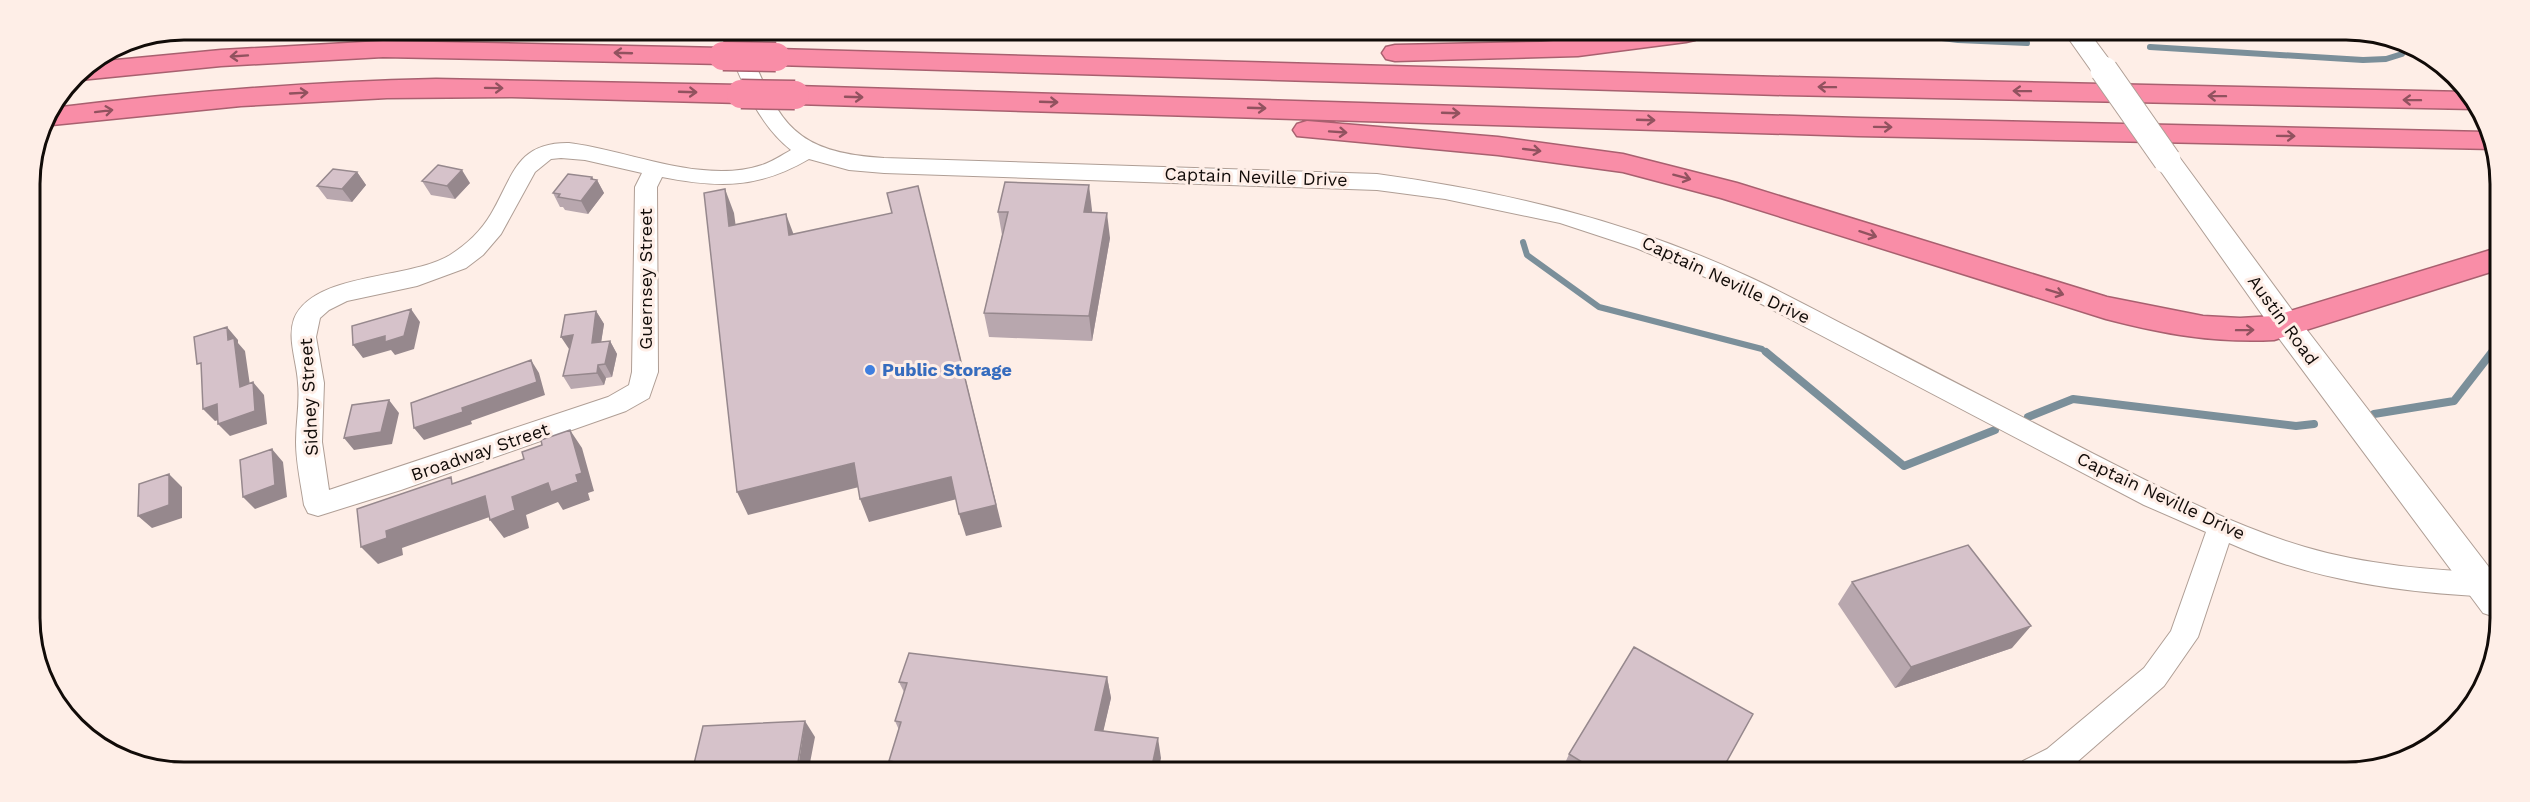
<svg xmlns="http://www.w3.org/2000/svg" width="2530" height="802" viewBox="0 0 2530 802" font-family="'Work Sans',sans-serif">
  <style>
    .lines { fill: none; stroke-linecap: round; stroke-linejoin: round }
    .stream-far1 { stroke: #7b8f9a; stroke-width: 6 }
    .stream { stroke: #7b8f9a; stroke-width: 8 }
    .minor-casing { stroke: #af9e95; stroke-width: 2 }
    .tertiary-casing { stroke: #af9e95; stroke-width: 2 }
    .motorway-casing { stroke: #a8606f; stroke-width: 3 }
    .minor { fill: #fff; fill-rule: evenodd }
    .tertiary { fill: #fff; fill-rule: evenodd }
    .motorway { fill: #f98da7; fill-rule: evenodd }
    .tertiary-bridge-casing { stroke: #af9e95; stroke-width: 29; stroke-linecap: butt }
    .motorway-bridge-casing { stroke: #a8606f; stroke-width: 31; stroke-linecap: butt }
    .tertiary-bridge { stroke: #fff; stroke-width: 27 }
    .motorway-bridge { stroke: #f98da7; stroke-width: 28 }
    .wall { fill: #b8a7ae }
    .shaded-wall { fill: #96888d }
    .building { fill: #d6c2ca; stroke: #96888d; stroke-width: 1.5 }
    .oneway { stroke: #91525f }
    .shop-dot { fill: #3f7fe0; stroke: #feeee7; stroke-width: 2 }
    .labels { text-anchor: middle; stroke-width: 6; stroke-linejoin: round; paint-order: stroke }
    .street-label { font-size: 18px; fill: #110b08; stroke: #feeee7 }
    .shop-label { font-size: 18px; font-weight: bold; fill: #366cbe; stroke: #feeee7; text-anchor: start }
    .rim { fill: none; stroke: #110b08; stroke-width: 3 }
  </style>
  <rect width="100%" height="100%" fill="#feeee7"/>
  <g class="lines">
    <path class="stream-far1" d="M1910,34L1958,40L2027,43
      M2150,47L2363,60L2386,59L2402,54L2405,47
      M1523,242L1527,255L1599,307L1762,349L1768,354
      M2491,354L2496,347"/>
    <path class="stream" d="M1766,352L1904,466L1995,430
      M2374,414L2454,401L2492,352
      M2028,417L2073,399L2296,426L2314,424"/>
    <defs>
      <path id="minor" d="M721,31H741C778,115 783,152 884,158L1377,174C1507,192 1627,220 1747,276C1785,293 1822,314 1860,333C1936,373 2013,412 2090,452C2159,487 2230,525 2305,547C2366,565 2431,570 2495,573V597C2403,593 2314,581 2229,543L2198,637L2164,686L2069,769L2019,771L2023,761L2047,749L2144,668L2171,631L2206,532L2144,505L1731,288L1636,248L1560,223L1445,199L1377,190L884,173L849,170L809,159C758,189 718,188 662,177L657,187L658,372L649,398L626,411L401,490L318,516L308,513L304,505C301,484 296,463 296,442C296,422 300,402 298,383C297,362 287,339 294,319C313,272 409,280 450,255C466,245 481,231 491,214C513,177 516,142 569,143C628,150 703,185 762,165C772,162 782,155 791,150C754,121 739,73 721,31ZM561,158L585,160L642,173L635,187L632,372L629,385L608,397L329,490L322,442L324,383L316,337L320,318L329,310L347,301L417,286L466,268L483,255L501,234L535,172L551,159Z"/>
      <path id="tertiary" d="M2066,35H2091L2117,70L2113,76L2104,78L2095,76Z
        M2167,151L2177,154L2297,317L2495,575V617L2483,613L2275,333L2157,166L2153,160L2157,154Z"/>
      <path id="motorway" d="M1640,34H1699L1695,40L1686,42L1578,56L1395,61L1386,59L1382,53L1386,47L1395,45L1541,42Z
        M383,41L723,48L732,50L736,56L732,62L723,64L383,57L221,66L80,80L73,79L95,62L221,50Z
        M776,49L1784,77L2466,92L2474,109L1784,95L776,65L767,63L763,57L767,51Z
        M436,79L741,85L751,88L755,94L751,100L741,103L512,97L387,98L241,106L42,126L53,108C181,92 308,82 436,79Z
        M795,86L1858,118L2486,132L2494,149L1858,136L795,104L785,101L781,95L785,89Z
        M1307,121L1498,137L1623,154L1737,183L2107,297L2203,316L2240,318L2274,316L2497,248V270L2274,340C2214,343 2164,334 2106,319L1721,198L1623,172L1498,155L1297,136L1293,130L1297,124Z"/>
    </defs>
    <use href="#minor" class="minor-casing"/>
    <use href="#tertiary" class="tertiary-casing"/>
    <use href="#motorway" class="motorway-casing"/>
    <use href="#minor" class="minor"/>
    <use href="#tertiary" class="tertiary"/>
    <use href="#motorway" class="motorway"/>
    <defs>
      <path id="tertiary-bridge" d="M2104,70L2167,160"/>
      <path id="motorway-bridge" d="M723,56L776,57
        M741,94L795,95"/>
    </defs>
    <use href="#tertiary-bridge" class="tertiary-bridge-casing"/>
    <use href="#motorway-bridge" class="motorway-bridge-casing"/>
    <use href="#tertiary-bridge" class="tertiary-bridge"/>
    <use href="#motorway-bridge" class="motorway-bridge"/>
  </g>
  <path class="wall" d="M357,172L366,185L352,202L327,199L317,186Z
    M592,177L593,179L597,180L604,193L588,214L565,210L563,207H560L553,193Z
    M422,181L470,183L455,199L431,195Z
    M1092,210V212L1110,238L1092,341L989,337L984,313L1002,235L998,212Z
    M596,311L604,324L601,342L610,341L617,354L612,377L606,378L604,385L571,389L563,376L570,349H569Z
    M1852,582L2012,648L1895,688L1838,604Z
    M1107,677L1111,698L1103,731L1161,758L1158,769L892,768L889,761L899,730L895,721L904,692L899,682Z
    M1569,754L1722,770H1562Z"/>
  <path class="shaded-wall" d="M462,170L470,183L455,199L447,186Z
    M357,172L366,185L352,202L342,189Z
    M592,177L595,183L597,180L604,193L588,214L581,201Z
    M1089,185L1092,210L1087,237L1084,212Z
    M725,189L734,213L739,250L729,226Z
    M924,210L1002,527L966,536L959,514Z
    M1107,213L1110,238L1092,341L1089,316Z
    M786,214L795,238L789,235Z
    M411,309L420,322L414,349L395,355L391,350L363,358L353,345Z
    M596,311L604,324L599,356L592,343Z
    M227,327L238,340V343L245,351L252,399L240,387L228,340Z
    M573,335L581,348L569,349L561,337Z
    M610,341L617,354L612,377L605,364Z
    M531,360L539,373L545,395L471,421L472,424L424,440L414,428L462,408Z
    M598,365L606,378L604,385L597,373Z
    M253,382L264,395L267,424L230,436L218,424Z
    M389,400L399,413L392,444L354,450L344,438Z
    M217,404L229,417L215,421L203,409Z
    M570,430L582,448L594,491L588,493L590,500L563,510L558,502L526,515L529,528L504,538L490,520L512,497L548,483L576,475Z
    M272,449L283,462L287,497L255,509L243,497Z
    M854,463L863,486L748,515L737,492Z
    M169,474L182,487V518L152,528L138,516Z
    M951,477L957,499L869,522L860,499Z
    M485,496L498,514L402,548L403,555L378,564L361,547L386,531Z
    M2031,626L2012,648L1895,688L1911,667Z
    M1107,677L1111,698L1099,750L1095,730Z
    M805,721L815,737L809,768H798Z
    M1158,738L1161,758L1158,769H1153L1152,766Z"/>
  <path class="building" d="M438,165L462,170L447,186L422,181Z
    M333,169L357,172L342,189L317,186Z
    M568,174L592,177L591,179L597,180L581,201L558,197L560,194L553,193Z
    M1005,182L1089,185L1084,212L1107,213L1089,316L984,313L1008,212H998Z
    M918,186L996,505L959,514L951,477L860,499L854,463L737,492L704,193L725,189L729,226L786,214L789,235L892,213L887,193Z
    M411,309L404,336L385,342V336L353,345L352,326Z
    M596,311L592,343L610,341L605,364L598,365L597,373L563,376L573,335L561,337L565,315Z
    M227,327L228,340L234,338L240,387L253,382L255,411L218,424L217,404L203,409L201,363L197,364L194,337Z
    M531,360L537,382L462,408L463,412L414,428L411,403Z
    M389,400L381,432L344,438L352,405Z
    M570,430L582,473L576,475L578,482L551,492L548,483L512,497L515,510L490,520L485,496L386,531L387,538L361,547L357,509L451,477L452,484L524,459L522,452L542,445L541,440Z
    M272,449L275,485L243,497L240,460Z
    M169,474V505L138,516L139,484Z
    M1968,545L2031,626L1911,667L1852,582Z
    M1634,647L1753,714L1722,770H1595L1569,754Z
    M909,653L1107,677L1095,730L1158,738L1152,766L1158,767L1157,769L894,768L896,762L889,761L901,722L895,721L907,683L899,682Z
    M805,721L797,768L806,767V768H693L703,726Z"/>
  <defs><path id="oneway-shaft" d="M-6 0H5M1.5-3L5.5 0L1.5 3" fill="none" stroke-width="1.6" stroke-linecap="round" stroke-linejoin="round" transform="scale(1.5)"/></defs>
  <g class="oneway">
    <use href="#oneway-shaft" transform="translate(623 53) rotate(-178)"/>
    <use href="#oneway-shaft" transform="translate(239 56) rotate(176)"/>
    <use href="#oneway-shaft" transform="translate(1827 87) rotate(-179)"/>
    <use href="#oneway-shaft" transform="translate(494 88) rotate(1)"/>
    <use href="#oneway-shaft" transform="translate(2022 91) rotate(-179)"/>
    <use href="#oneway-shaft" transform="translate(688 92) rotate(2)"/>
    <use href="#oneway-shaft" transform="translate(299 93) rotate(-3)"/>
    <use href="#oneway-shaft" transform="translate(2217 96) rotate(-179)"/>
    <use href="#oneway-shaft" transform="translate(854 97) rotate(2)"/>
    <use href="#oneway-shaft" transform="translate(2412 100) rotate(-179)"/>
    <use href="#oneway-shaft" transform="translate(1049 102) rotate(2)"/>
    <use href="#oneway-shaft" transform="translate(1257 108) rotate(2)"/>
    <use href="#oneway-shaft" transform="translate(104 111) rotate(-7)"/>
    <use href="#oneway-shaft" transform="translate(1451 113) rotate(2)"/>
    <use href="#oneway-shaft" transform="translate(1646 120) rotate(2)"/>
    <use href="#oneway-shaft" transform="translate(1883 127) rotate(1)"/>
    <use href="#oneway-shaft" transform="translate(1338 132) rotate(4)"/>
    <use href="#oneway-shaft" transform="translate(2286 136) rotate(1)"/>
    <use href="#oneway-shaft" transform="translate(1532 150) rotate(7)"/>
    <use href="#oneway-shaft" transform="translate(1682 177) rotate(15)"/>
    <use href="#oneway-shaft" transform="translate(1868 234) rotate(18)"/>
    <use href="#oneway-shaft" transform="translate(2055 292) rotate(17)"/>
    <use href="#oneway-shaft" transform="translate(2245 330) rotate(-1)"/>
  </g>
  <circle class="shop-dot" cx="870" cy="370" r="6"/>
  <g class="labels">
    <g class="street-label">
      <text transform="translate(1256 177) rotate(2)" y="6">Captain Neville Drive</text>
      <text transform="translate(646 279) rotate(-90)" y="6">Guernsey Street</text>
      <text transform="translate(1726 280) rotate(25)" y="6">Captain Neville Drive</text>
      <text transform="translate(2283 320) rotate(54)" y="6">Austin Road</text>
      <text transform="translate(309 397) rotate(-93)" y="6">Sidney Street</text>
      <text transform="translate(480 452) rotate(-19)" y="6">Broadway Street</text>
      <text transform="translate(2161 496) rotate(25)" y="6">Captain Neville Drive</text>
    </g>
    <g class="shop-label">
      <text x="882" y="376">Public Storage</text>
    </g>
  </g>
  <path d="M0 0H2530V802H0ZM184 40H2346A144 144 0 0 1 2490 184V618A144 144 0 0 1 2346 762H184A144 144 0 0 1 40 618V184A144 144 0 0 1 184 40Z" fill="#feeee7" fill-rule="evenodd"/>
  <path class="rim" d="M184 40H2346A144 144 0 0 1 2490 184V618A144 144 0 0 1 2346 762H184A144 144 0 0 1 40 618V184A144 144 0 0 1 184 40Z"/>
</svg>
